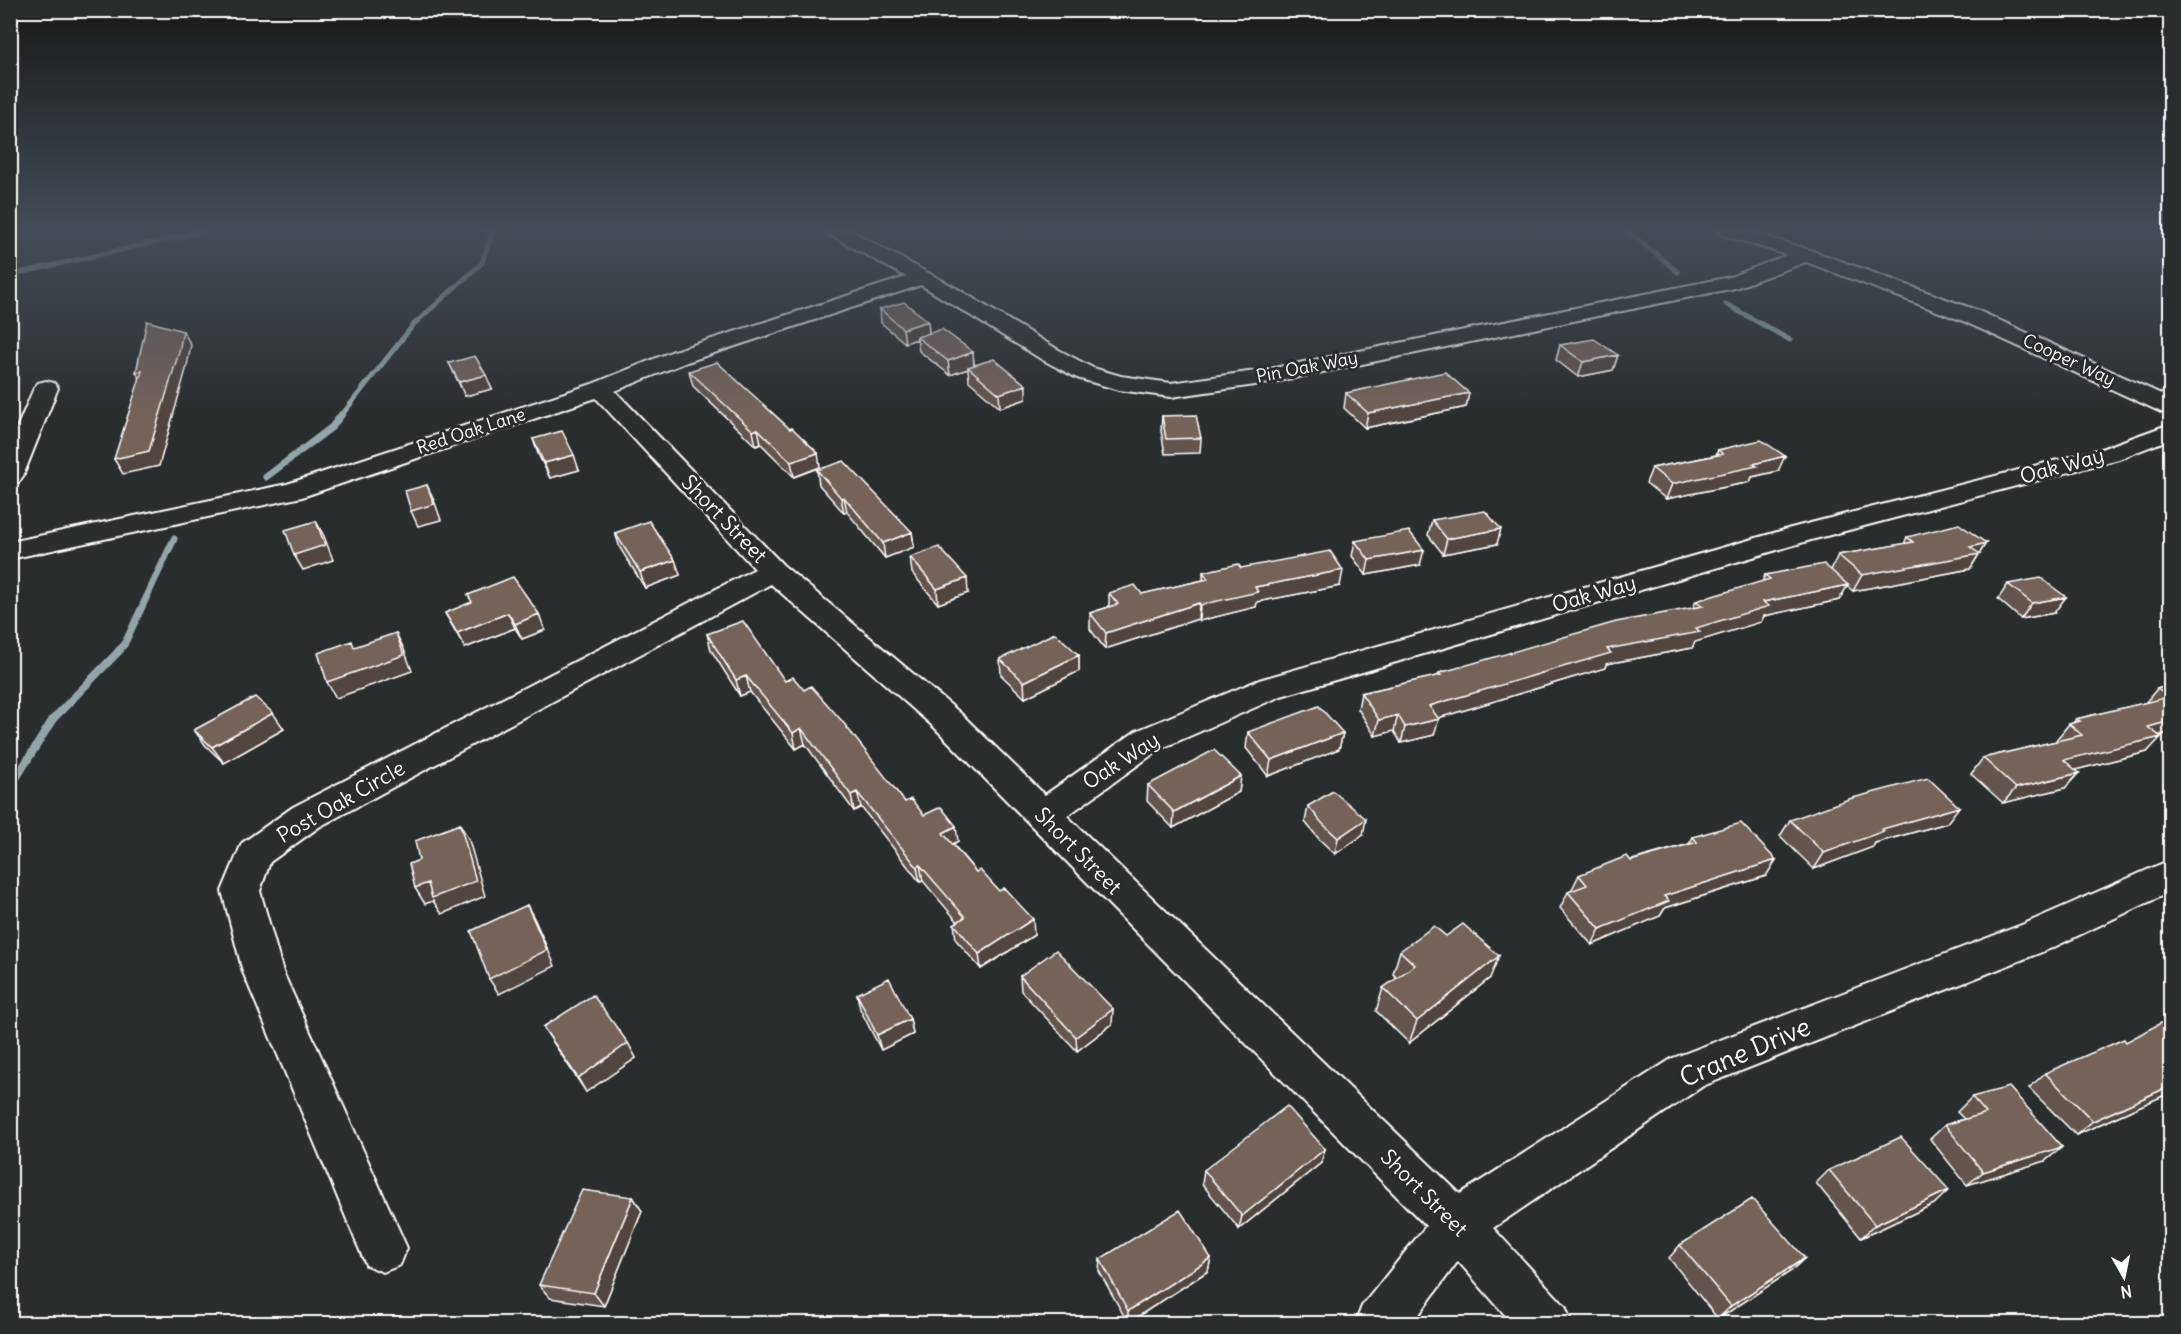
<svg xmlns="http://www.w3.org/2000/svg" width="2181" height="1334" viewBox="0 0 2181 1334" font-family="Delius,sans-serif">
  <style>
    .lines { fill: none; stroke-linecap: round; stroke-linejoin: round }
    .stream-far2 { stroke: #94a5aa; stroke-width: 5 }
    .stream-far1 { stroke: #94a5aa; stroke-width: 7 }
    .stream { stroke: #94a5aa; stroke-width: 8 }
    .minor-casing { stroke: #fff; stroke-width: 4 }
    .minor { fill: #2a2d2e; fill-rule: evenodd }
    .wall { fill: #64554d; stroke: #fff; stroke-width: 1.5 }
    .shaded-wall { fill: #51453f; stroke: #fff; stroke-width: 1.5 }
    .building { fill: #74635a; stroke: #fff; stroke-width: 1.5 }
    .labels { text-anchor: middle; stroke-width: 6; stroke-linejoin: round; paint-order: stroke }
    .far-street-label { font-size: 18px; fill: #fff; stroke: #2a2d2e }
    .street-label { font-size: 21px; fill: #fff; stroke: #2a2d2e }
    .near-street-label { font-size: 26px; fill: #fff; stroke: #2a2d2e }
  </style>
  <rect width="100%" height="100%" fill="#2a2d2e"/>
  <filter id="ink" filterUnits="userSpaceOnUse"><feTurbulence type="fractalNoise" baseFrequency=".0167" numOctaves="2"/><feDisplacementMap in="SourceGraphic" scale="12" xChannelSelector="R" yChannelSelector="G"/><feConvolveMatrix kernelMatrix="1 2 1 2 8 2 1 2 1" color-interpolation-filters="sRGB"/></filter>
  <g filter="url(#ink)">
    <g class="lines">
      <path class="stream-far2" d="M1628,231L1678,272
        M10,275L204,231
        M1726,304L1790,340
        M341,416L414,324L482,263L491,235L489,231"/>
      <path class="stream-far1" d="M266,477L332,427L342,414
        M118,651L124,645L174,539"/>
      <path class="stream" d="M10,788L53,719L120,650"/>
      <defs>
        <path id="minor" d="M828,231H851L956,288L1057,349L1093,368L1121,376L1171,383L1269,369L1730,277L1787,255L1722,235L1719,231H1748L1813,251L1979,311L2170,398V414L2161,412L1963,321L1806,262L1735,288L1269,383L1171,397L1119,390L1077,378L1041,359L921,285L687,362L615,391L783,565L959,712L1045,795L1136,731L1259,680L1791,528L2101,449L2170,424V439L2119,459L1811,540L1281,696L1160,749L1067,816L1460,1194L1673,1058L2024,924L2170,860V892L2052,948L1703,1086L1493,1228L1565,1306L1572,1324H1513L1458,1261L1412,1324H1355L1362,1306L1426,1226L935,728L771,584L319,827L270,862L260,891L283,972L407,1248L400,1265L383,1272L366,1265L243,972L222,891L242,843L293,807L755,569L596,398L302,497L10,559V542L287,484L592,384L671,352L906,277L830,235Z
          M46,381L54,383L58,388L23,476L19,482L10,484V444L34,388L38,383Z"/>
      </defs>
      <use href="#minor" class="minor-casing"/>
      <use href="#minor" class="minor"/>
    </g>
    <path class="wall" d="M880,309L928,321L929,333L973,352L974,365L1026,399L1000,408L969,381L968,369L950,375L919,351L917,339L905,343L881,323Z
      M1560,345L1618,355L1613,370L1578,377L1556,360Z
      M449,363L492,389L465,396Z
      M689,371L820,467L794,477L761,444L756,446L693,386Z
      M1346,393H1469L1466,407L1365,428L1344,408Z
      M1162,416L1201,438L1200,453L1165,454L1161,431Z
      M533,439L579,470L550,478L538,454Z
      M1718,450L1778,471L1752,477L1750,482L1666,499L1646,483L1652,468L1716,455Z
      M817,470L912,532L914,547L885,558L847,512L844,513L819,485Z
      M1432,520L1497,544L1443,554L1428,535Z
      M615,533L675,560L680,575L645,588L620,548Z
      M1907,537L1986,543L1970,569L1853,591L1847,586L1839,600L1764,616L1761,622L1695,642L1692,648L1606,664L1605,668L1438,718L1434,735L1401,743L1394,731L1375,736L1358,709L1361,693L1438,676L1439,673L1693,608L1696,601L1762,582L1765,575L1831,570L1838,555L1904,544Z
      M1355,541L1420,565L1366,575L1352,556Z
      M910,557L968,593L938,604L912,573Z
      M1241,568L1340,586L1257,602L1256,607L1199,621L1198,619L1105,649L1090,629V613L1109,607V593L1142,594L1203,580V572Z
      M2008,584L2054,613L2021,619L1998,599Z
      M468,595L545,630L522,639L515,628L465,648L445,613L472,602Z
      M707,634L785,681L905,802L958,841L953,844L976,872L1034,935L981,969L956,940L954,924L958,922L923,881L920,882L861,807L854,811L805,744L796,749L750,692L740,696L711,650Z
      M1079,655V671L1025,698L1001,675L1000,659Z
      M2170,685V732L2160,736L2147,752L2075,770L2065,788L2003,803L1971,774L1983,758L2057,741L2056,740L2069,724L2073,723L2076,719L2145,703L2157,689Z
      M284,729L224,763L206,746L194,730Z
      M1248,732L1343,733L1339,749L1268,776L1246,748Z
      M1241,776L1239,792L1173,828L1147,801L1148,785Z
      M1308,806L1363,835L1335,854L1319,839L1305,822Z
      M1790,820L1947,823L1875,843L1873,847L1814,869L1780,836Z
      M1693,837L1766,876L1665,908L1660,916L1592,945L1560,908L1568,892L1571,891L1579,875L1689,844Z
      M1400,951L1490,978L1409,1043L1376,1011L1383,988L1397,978L1393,974Z
      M1020,976L1112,1024L1077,1051L1021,991Z
      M857,994L910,1019L913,1034L881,1050L860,1009Z
      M543,1027L628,1043L636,1058L586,1092Z
      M2045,1073L2165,1095L2076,1135L2029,1088Z
      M1972,1097L2062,1147L2045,1161L1967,1185L1930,1139L1945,1125L1964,1119L1957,1112Z
      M1325,1149L1321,1163L1239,1229L1202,1184L1204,1170Z
      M1829,1170L1934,1204L1861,1238L1816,1183Z
      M633,1197L642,1211L604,1306L550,1298L539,1285Z
      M1680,1245L1791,1271L1718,1319L1669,1258Z
      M1211,1258L1208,1271L1128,1323L1099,1271L1100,1259Z"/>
    <path class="shaded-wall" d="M928,321L929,335L917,337V339L905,343L903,329Z
      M183,331L191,345L187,366L159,466L123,474L114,459Z
      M973,352L974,367H968V369L950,375L948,361Z
      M1618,355L1613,370L1578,377L1583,362Z
      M142,371L144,386L136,372Z
      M486,375L492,389L465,396L459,382Z
      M1026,385V399L1000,408L999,394Z
      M1469,393L1466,407L1365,428L1368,413Z
      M758,429L761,444L756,446L753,431Z
      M818,453L820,467L794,477L791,462Z
      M574,455L579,470L550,478L544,463Z
      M1785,456L1778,471L1752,477L1750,482L1666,499L1672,484Z
      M427,485L434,500L441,520L418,526L411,511Z
      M844,497L847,512L844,513L841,498Z
      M316,521L324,536L333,560L303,570L294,555Z
      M1501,529L1497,544L1443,554L1447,539Z
      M912,532L914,547L885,558L883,543Z
      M1986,543L1970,569L1853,591L1862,575Z
      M1424,550L1420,565L1366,575L1369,560Z
      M675,560L680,575L645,588L640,572Z
      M1343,570L1340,586L1257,602L1256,607L1199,621L1200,605L1255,587Z
      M967,578L968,593L938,604L937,589Z
      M1848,585L1839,600L1764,616L1761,622L1695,642L1692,648L1606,664L1605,668L1425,722L1429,706L1607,649L1696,628L1763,602Z
      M2066,597L2054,613L2021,619L2032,603Z
      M1199,603L1198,619L1105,649L1106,633Z
      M508,613L515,628L465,648L457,633Z
      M539,614L545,630L522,639L515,624Z
      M396,633L404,649L412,671L336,698L327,682Z
      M1079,655V671L1025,698L1024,682Z
      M746,676L750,692L740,696L736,680Z
      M273,713L284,729L224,763L212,747Z
      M1398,715L1394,731L1375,736L1379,720Z
      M1439,719L1434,735L1401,743L1405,727Z
      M2170,721V732L2135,743L2161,737L2147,752L2051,776L2064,760L2148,727Z
      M801,728L805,744L796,749L793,733Z
      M1343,733L1339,749L1268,776L1271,760Z
      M2079,773L2065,788L2003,803L2016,788Z
      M1241,776L1239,792L1173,828L1174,812Z
      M857,792L861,807L854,811L851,795Z
      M1959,807L1947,823L1875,843L1873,847L1814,869L1824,853L1882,829Z
      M1366,819L1363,835L1335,854L1338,838Z
      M460,824L469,840L485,896L442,914L433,901L425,904L415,888Z
      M956,826L958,841L945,849L943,833Z
      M1776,860L1766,876L1665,908L1660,916L1592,945L1600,929L1664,896Z
      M920,865L923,881L920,882L917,867Z
      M527,905L535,920L555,966L499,994L489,979Z
      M1033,919L1034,935L981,969L979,954Z
      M1499,956L1490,978L1409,1043L1417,1021Z
      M1113,1009L1112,1024L1077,1051L1076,1037Z
      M910,1019L913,1034L881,1050L877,1035Z
      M628,1043L636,1058L586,1092L578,1078Z
      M2170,1086V1092L2165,1095L2076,1135L2093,1121Z
      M2062,1147L2045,1161L1967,1185L1983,1172Z
      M1325,1149L1321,1163L1239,1229L1242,1216Z
      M1949,1190L1934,1204L1861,1238L1875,1225Z
      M633,1197L642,1211L604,1306L594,1293Z
      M1211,1258L1208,1271L1128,1323V1311Z
      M1805,1258L1791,1271L1718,1319L1731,1306Z"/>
    <path class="building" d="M904,302L928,321L903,329L880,309Z
      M147,321L183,331L179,352L149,451L114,459L142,371L136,372Z
      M942,329L973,352L948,361L917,337Z
      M1594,339L1618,355L1583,362L1560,345Z
      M475,356L486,375L459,382L449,363Z
      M994,359L1026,385L999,394L968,367Z
      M717,362L790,429L792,428L818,453L791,462L758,429L753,431L689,371Z
      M1445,372L1469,393L1368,413L1346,393Z
      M1196,415L1201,438L1166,439L1162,416Z
      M562,431L574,455L544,463L533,439Z
      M1761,440L1785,456L1753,464L1757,466L1672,484L1652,468L1723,454L1718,450Z
      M844,461L912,532L883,543L844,497L841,498L817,470Z
      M427,485L434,504L411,511L405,491Z
      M1485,511L1501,529L1447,539L1432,520Z
      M316,521L325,545L294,555L285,530Z
      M649,521L675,560L640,572L615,533Z
      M1959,524L1986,543L1970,547L1980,554L1862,575L1838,555L1913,542L1907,537Z
      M1409,531L1424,550L1369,560L1355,541Z
      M939,547L967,578L937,589L910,557Z
      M1330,551L1343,570L1255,587L1258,592L1200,605L1199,603L1106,633L1090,613L1118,604L1109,593L1135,585L1142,594L1208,579L1203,572L1238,564L1241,568Z
      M1824,564L1848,585L1763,602L1769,606L1696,628L1700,632L1607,649L1611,653L1429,706L1439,719L1405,727L1398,715L1379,720L1361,693L1441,675L1439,673L1616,622L1703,606L1696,601L1770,579L1765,575Z
      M513,577L539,614L515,624L508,613L457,633L445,613L472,602L468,595Z
      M2041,578L2066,597L2032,603L2008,584Z
      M743,621L785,681L793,677L804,690L811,686L842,721L905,802L911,799L924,815L941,807L956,826L943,833L976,872L980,870L999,891L1004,888L1033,919L979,954L954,924L965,917L920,865L917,867L857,792L851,795L801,728L793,733L746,676L736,680L707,634Z
      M396,633L404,655L327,682L318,653L352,641L354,647Z
      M1055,633L1079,655L1024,682L1000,659Z
      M2170,685V721L2148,727L2161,737L2064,760L2079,773L2016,788L1983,758L2082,735L2069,724L2080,721L2076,719L2169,697L2157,689Z
      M255,697L273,713L212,747L194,730Z
      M1319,706L1343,733L1271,760L1248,732Z
      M1214,750L1241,776L1174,812L1148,785Z
      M1928,778L1959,807L1882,829L1884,831L1824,853L1790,820L1849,799Z
      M1333,791L1366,819L1338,838L1322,823L1308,806Z
      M1741,823L1776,860L1664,896L1669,901L1600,929L1568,892L1587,885L1579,875L1627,856L1631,861L1697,842L1693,837Z
      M460,824L476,881L432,898L428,883L415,888L409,864L419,860L415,841Z
      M527,905L547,950L489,979L471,931Z
      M1463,924L1499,956L1417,1021L1383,988L1415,965L1400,951L1434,926L1446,936Z
      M1056,950L1113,1009L1076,1037L1020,976Z
      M889,978L910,1019L877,1035L857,994Z
      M593,995L628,1043L578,1078L543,1027Z
      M2170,1018V1086L2093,1121L2045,1073L2124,1039L2126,1042Z
      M2009,1087L2062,1147L1983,1172L1945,1125L1986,1113L1972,1097Z
      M1287,1106L1325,1149L1242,1216L1204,1170Z
      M1901,1137L1949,1190L1875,1225L1829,1170Z
      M582,1190L633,1197L594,1293L539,1285Z
      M1752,1199L1805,1258L1731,1306L1680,1245Z
      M1180,1210L1211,1258L1128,1311L1100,1259Z
      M1037,1317L1040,1323H1027Z"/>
  </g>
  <linearGradient id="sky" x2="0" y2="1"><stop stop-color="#171919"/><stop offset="0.55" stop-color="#444c57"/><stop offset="1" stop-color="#444c57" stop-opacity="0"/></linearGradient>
  <rect width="2181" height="418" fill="url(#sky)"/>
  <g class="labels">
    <g class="far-street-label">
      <text transform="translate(2069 360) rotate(25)" y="6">Cooper Way</text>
      <text transform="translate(1307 367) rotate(-11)" y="6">Pin Oak Way</text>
      <text transform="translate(471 431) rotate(-18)" y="6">Red Oak Lane</text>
    </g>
    <g class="street-label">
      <text transform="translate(2062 466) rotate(-15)" y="7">Oak Way</text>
      <text transform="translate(724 519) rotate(46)" y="7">Short Street</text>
      <text transform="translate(1594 594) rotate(-16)" y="7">Oak Way</text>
      <text transform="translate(1121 761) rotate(-33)" y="7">Oak Way</text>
      <text transform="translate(341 802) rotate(-30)" y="7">Post Oak Circle</text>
      <text transform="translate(1078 851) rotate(45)" y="7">Short Street</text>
      <text transform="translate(1424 1193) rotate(45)" y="7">Short Street</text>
    </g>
    <g class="near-street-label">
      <text transform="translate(1745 1052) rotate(-23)" y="9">Crane Drive</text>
    </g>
  </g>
  <rect width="2181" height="1334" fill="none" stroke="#2a2d2e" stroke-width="36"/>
  <rect x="18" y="18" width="2145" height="1298" fill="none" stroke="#fff" stroke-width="2" filter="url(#ink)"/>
  <g transform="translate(2124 1277) rotate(171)" stroke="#2a2d2e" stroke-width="4.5" paint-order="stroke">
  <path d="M0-4.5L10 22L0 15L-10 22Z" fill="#ffffff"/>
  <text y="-9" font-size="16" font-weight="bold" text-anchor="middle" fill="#ffffff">N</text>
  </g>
</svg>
